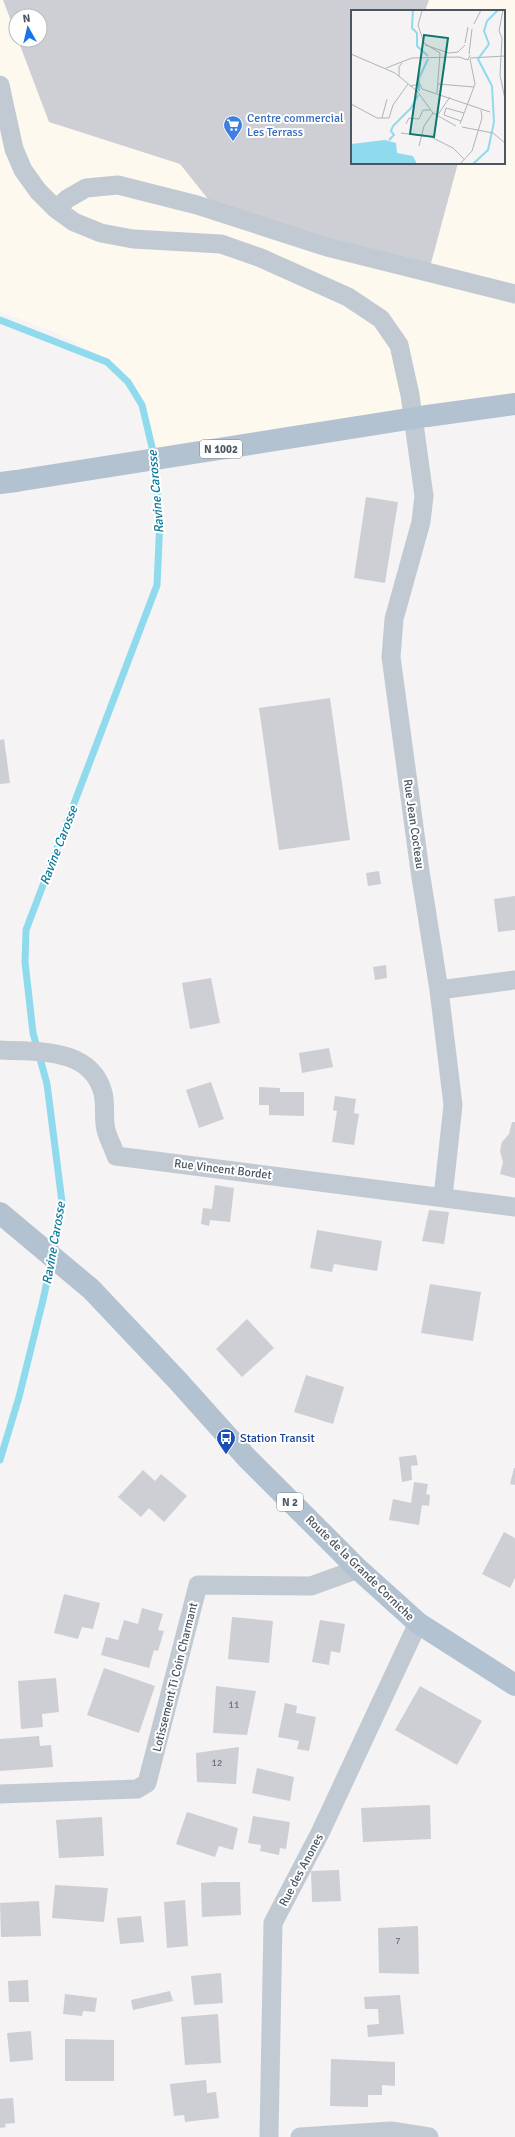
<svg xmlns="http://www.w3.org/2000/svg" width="515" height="2137" viewBox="0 0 515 2137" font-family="Signika,sans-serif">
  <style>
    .commercial { fill: #fdf9ef; fill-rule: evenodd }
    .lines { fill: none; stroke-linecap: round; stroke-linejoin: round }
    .stream { stroke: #90daee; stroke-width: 7 }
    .building { fill: #cdcfd5 }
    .minor { stroke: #c1cad2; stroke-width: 19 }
    .primary { stroke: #b3c2d1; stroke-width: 22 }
    .primary-bridge { stroke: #b3c2d1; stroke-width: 22 }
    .labels { text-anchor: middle; stroke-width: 4; stroke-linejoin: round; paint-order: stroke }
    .number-label { font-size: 10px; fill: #6b747e }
    .shield { fill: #fff; stroke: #808990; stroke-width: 1 }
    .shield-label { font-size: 11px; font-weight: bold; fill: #4a5661 }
    .shop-label { font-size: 12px; fill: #366cbe; stroke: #fff; text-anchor: start }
    .street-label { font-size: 12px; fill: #4a5661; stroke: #fff }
    .transit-label { font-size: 12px; fill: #164399; stroke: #fff; text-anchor: start }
    .water-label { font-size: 13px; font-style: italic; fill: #0c7c9b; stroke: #fff }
    .inset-river { fill: none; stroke: #90daee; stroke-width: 2 }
    .inset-road { fill: none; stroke: #b1b4b9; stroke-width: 1 }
    .view { fill: #0f766e; fill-opacity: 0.15; stroke: #0f766e; stroke-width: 2 }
    .inset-edge { fill: none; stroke: #4a5661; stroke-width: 2 }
  </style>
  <rect width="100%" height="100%" fill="#f5f3f3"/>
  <path class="commercial" d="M0,0H515V404L163,458L154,445L145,404L131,381L110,360L54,332L0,312ZM352,11H504V163H352ZM16,16H40V40H16Z"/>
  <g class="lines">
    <path class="stream" d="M0,320L107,362L128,382L142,405L152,447L160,519L157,585L26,930L25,962L33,1033L47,1084L62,1202L58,1231L43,1300L19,1397L0,1460"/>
  </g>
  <path class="building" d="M3,0H429L425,11H352V163H458L430,267L212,204L180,164L49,122L18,40H40V16H16V34Z
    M366,497L398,502L385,583L354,578Z
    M330,698L350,840L279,850L259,708Z
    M4,739L10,783L0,784V740Z
    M379,871L381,884L368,886L366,873Z
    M515,896V930L498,932L494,899Z
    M386,965L387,978L375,980L373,967Z
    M211,978L220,1023L190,1029L182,983Z
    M329,1048L333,1067L302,1073L299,1053Z
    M211,1082L224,1119L199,1128L186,1090Z
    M259,1087L280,1088V1092H304V1116L269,1115V1105H259Z
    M335,1096L356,1099L354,1113L359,1114L354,1145L332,1142L337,1111L333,1110Z
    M512,1122H515V1178L500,1174L503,1162L500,1151L502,1142L509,1134Z
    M215,1185L234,1188L230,1222L210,1220L209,1226L201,1224L203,1208L212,1209Z
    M429,1210L449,1212L444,1244L422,1241Z
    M317,1230L382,1241L377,1271L334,1264L332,1272L310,1268Z
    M430,1284L481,1292L473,1341L421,1333Z
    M247,1319L274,1348L242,1377L216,1349Z
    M306,1375L344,1387L333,1424L294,1412Z
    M416,1455L418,1465L411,1466L412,1480L402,1482L399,1457Z
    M514,1468H515V1485L510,1484Z
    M143,1470L155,1481L161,1474L187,1496L164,1522L149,1508L141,1517L118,1497Z
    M414,1482L428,1484L426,1494L430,1495L429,1506L422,1505L419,1525L389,1520L393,1499L411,1503Z
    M504,1532L515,1538V1578L510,1588L482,1574Z
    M64,1594L100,1603L93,1629L82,1627L78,1639L54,1633Z
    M142,1608L163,1614L158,1630L164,1631L158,1651L154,1650L149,1668L101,1655L106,1637L118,1640L124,1620L138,1624Z
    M232,1617L273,1621L269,1663L228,1659Z
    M320,1620L345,1624L340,1653L331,1651L329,1665L312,1662Z
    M104,1668L155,1686L139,1733L87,1715Z
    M56,1678L59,1712L42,1714L43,1727L21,1729L18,1681Z
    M216,1686L256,1691L247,1735L213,1733Z
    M420,1686L482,1721L457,1765L395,1730Z
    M285,1703L297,1706L296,1713L316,1717L309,1751L297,1749L299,1741L278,1737Z
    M39,1736L40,1746L51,1745L53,1767L0,1771V1739Z
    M239,1747L236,1784L197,1782L196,1753Z
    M257,1768L294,1777L290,1801L252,1793Z
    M430,1805L431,1839L363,1842L361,1808Z
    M187,1812L238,1828L233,1850L219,1846L215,1857L176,1844Z
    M253,1816L290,1822L286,1849L280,1848L279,1855L260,1851L261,1845L248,1843Z
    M102,1817L104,1856L59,1858L56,1820Z
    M339,1870L341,1901L312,1902L311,1871Z
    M214,1882H240L241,1915L202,1917L201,1883Z
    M55,1885L108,1888L104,1922L52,1918Z
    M185,1900L188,1946L167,1948L164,1902Z
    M39,1901L41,1936L1,1937L0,1903Z
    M141,1916L144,1942L120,1944L117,1918Z
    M418,1926L419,1974L379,1973L378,1928Z
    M221,1973L223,2003L194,2005L191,1976Z
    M28,1980L29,2002H9L8,1981Z
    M170,1991L173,2001L133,2010L131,2000Z
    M65,1994L97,1998L95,2012L83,2011L82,2016L63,2014Z
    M400,1995L404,2034L368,2037L367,2025L379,2024L378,2009H365L364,1997Z
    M218,2014L221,2063L185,2065L181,2017Z
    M31,2031L33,2060L10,2062L7,2033Z
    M65,2039L114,2040V2081H65Z
    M331,2059L395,2062V2086L382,2085V2095H368V2107L330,2106Z
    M206,2080L207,2093L216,2092L219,2118L185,2122L184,2115L174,2116L170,2084Z
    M13,2098L15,2123L5,2124L6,2127L0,2128V2099Z"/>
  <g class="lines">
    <path class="minor" d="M0,85L14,149L23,170L38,191L56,209L74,222L101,233L133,239L221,244L261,258L348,297L381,319L399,345L410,395L424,496L421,522L394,619L391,657L420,871L439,990L453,1105L443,1197
      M56,209L67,199L86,188L118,185L197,205L327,247L515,294
      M439,990L515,980
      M0,1050C37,1052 91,1047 103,1093C106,1104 103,1118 106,1130C108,1138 113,1147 116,1156L515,1207
      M0,1794L137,1789L147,1783L198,1585L311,1586L358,1569
      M269,2137L273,1923L320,1833L418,1623
      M300,2137L391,2131L429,2137"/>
    <path class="primary" d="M427,416L515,404
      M0,483L16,481
      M0,1213L91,1289L178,1381L247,1458L358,1569L418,1623L515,1685"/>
    <path class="primary-bridge" d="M16,481L427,416"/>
  </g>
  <defs>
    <symbol id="supermarket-pin" viewBox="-11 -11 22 30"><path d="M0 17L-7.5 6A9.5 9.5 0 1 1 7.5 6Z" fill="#3f7fe0" stroke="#fff"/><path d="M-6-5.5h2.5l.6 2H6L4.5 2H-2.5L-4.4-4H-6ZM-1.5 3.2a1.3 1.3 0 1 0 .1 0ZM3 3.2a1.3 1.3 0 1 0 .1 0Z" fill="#fff"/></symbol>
    <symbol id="bus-pin" viewBox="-11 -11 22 30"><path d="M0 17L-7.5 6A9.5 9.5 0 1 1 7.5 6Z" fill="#1a4fb4" stroke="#fff"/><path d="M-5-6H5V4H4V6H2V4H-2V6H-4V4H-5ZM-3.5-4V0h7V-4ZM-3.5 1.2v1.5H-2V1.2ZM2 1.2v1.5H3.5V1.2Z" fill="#fff"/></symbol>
  </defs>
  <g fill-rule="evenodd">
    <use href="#supermarket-pin" x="222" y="114" width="22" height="30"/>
    <use href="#bus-pin" x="215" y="1427" width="22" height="30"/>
  </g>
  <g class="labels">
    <g class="number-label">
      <text x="234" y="1708">11</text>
      <text x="217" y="1766">12</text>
      <text x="398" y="1944">7</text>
    </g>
    <g class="shield">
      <rect x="200" y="440" width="42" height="18" rx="3"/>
      <rect x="277" y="1493" width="26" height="18" rx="3"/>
    </g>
    <g class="shield-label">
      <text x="221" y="453">N 1002</text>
      <text x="290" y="1506">N 2</text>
    </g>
    <g class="shop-label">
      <text x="247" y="122">Centre commercial<tspan x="247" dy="14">Les Terrass</tspan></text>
    </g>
    <g class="street-label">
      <text transform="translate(414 824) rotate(82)" y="4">Rue Jean Cocteau</text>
      <text transform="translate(223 1169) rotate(7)" y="4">Rue Vincent Bordet</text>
      <text transform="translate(360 1568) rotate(44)" y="4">Route de la Grande Corniche</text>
      <text transform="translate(175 1677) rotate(-76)" y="4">Lotissement Ti Coin Charmant</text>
      <text transform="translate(301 1870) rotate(-62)" y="4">Rue des Anones</text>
    </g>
    <g class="transit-label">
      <text x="240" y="1442">Station Transit</text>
    </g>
    <g class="water-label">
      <text transform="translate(155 492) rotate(-95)" y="5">Ravine Carosse</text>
      <text transform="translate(58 845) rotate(-69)" y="5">Ravine Carosse</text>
      <text transform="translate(53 1243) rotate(-80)" y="5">Ravine Carosse</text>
    </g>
  </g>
  <g transform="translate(351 10)">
    <rect width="154" height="154" fill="#f5f3f3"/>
    <path d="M34,130L45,133L46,143L62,146L66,154H0V134Z" fill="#90daee"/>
    <path class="inset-river" d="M62,0L61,18L66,23V36L77,46M68,81V68L77,49M38,130L43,125L40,121L42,116L60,98L67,85M122,154L137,140L143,112L141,76L127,49L138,34L133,21L136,11L147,0"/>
    <path class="inset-road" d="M152,0L148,21L151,28L149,65L154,89M71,1L67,15L73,33L89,43L86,83M123,14L130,0M114,33L117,17M74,35L98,43L107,42L114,35M0,44L44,63L66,81L82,103L105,116M118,44L121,19M119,48L154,46M35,58L61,48L108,47L117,50L119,45M48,66V57L51,53M87,74L123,77M59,76L69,74L71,79L139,102M0,94L26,108H38L42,95L57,74M86,106L99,87M31,108L36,89M110,111L93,105L95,98L113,103M55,114L58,108L68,109L72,100H79M109,114L124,74L119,49M111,117L142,123L154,133M50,123L80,127L102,138L113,149M68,136L73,116L82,103M109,154L121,141L131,108L130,100"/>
    <path class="view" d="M73,25L97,28L83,127L59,124Z"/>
    <rect width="154" height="154" class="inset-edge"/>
  </g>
  <g transform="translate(28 28) rotate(352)"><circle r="19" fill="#ffffff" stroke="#b7bbc0"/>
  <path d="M0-3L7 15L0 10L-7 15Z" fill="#1a73e8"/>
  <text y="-6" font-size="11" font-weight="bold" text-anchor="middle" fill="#4a5661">N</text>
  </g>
</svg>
